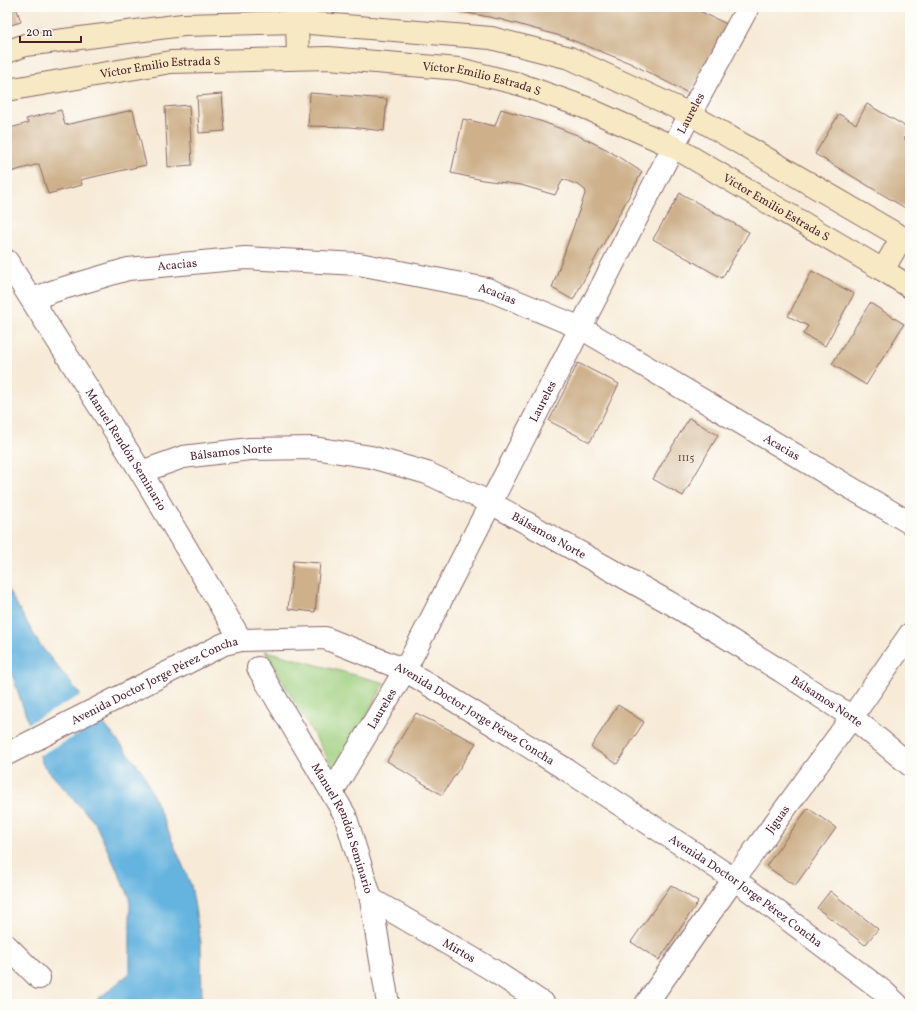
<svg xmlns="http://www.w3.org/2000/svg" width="917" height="1011" viewBox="0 0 917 1011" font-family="Vollkorn,serif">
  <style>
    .green { fill: #9ecf7e; stroke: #747754 }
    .water { fill: #65b4df; stroke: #586a85 }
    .pier { fill: #f7ebd8 }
    .building { fill: #ceb18b }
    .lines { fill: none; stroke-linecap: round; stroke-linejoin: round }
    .minor-casing { stroke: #876668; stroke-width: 24 }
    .tertiary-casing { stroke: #876668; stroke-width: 24 }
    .secondary-casing { stroke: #876668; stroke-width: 24 }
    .minor { stroke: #fff; stroke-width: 22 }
    .tertiary { stroke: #fff; stroke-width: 22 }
    .secondary { stroke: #f7e9c3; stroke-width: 22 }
    .labels { text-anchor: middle; stroke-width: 3; stroke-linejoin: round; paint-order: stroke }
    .number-label { font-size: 10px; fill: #6b4443 }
    .street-label { font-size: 12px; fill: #4a1f2b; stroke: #fdfcf7 }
  </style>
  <rect width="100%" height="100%" fill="#fdfcf7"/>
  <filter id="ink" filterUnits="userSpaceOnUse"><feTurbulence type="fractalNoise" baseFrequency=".025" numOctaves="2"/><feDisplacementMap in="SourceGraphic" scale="8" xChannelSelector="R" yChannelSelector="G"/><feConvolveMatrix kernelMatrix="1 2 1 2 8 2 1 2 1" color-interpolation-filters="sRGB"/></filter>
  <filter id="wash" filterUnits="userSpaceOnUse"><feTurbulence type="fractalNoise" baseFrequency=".012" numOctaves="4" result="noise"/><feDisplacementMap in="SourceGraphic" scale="16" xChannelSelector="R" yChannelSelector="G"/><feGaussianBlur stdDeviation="0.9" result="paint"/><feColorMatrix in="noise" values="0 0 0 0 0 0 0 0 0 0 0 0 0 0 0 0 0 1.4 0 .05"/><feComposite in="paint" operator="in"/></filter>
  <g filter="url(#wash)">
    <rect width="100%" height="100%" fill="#f7ebd8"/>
    <path class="green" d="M265,651L385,683L335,771Z"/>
    <path class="water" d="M7,588L40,645L143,772L191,885L201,943L202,1004H92L130,973V898L95,823L43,765L7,660Z"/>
    <path class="pier" d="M83,694L104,721L38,756L27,724Z"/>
    <g id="blocks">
      <path class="building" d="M7,7H16L21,22L7,26Z
        M437,7H686L697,10L729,25L690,94L630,63L564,37L499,19Z
        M310,93L387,99L384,131L350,127L308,126Z
        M222,94L225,131L199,133L197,96Z
        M867,104L910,129L904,139L910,142V203L907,209L815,154L839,114L856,124Z
        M189,105L192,165L168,167L165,107Z
        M501,109L543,122L577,135L606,149L642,172L573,300L552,288L586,191L580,186L563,179L555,195L521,185L483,180L451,173L463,119L495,126Z
        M61,110L65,125L133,110L146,165L80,180L82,185L48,194L39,164L7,173V129L28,123L26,119Z
        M680,193L749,232L722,278L653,239Z
        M812,271L854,294L825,346L803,334L808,326L788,316Z
        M870,303L904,324L866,385L832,364Z
        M578,363L619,384L590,442L549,421Z
        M689,418L718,435L683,496L653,479Z
        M293,561L320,563L315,612L288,609Z
        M618,705L644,722L617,764L591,747Z
        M416,713L476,743L442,795L387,761Z
        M808,808L836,828L795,886L766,866Z
        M671,885L698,902L659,960L631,942Z
        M830,891L878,929L865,945L817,908Z"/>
    </g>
  </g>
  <g filter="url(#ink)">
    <use href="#blocks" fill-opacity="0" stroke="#876668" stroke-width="1"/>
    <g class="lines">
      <defs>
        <g id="minor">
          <path id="s1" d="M32,299L57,290L128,269L245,258L359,264L487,289L581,328L910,523"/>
          <path id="s2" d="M141,472L183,457L250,449L314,448L371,457L427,473L491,503L672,604L781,671L852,717L910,765"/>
          <path id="s3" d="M258,668L345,815L371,899L388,1004"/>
          <path id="s4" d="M332,792L405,670L690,114L748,7"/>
          <path id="s5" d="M371,899L491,969L544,1004"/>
          <path d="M7,946L39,978"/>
          <path d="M646,1004L734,879"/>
        </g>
        <g id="tertiary">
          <path id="s6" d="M7,261L141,472L241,640"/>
          <path id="s7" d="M7,754L224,644L241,640L325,638L405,670L567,770L734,879L883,991L897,1004"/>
          <path id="s8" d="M734,879L852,717L910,634"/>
        </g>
        <g id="secondary">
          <path d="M297,22L298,58"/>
          <path d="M7,52L25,45L183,25L297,22L491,38L570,58L690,114L910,242"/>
          <path id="s9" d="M7,90L171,62L328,58L459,69L519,84L584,107L674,147L883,270L910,287"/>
          <path d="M883,270L902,237"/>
        </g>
      </defs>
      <use href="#minor" class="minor-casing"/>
      <use href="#tertiary" class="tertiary-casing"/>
      <use href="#secondary" class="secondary-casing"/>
      <use href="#minor" class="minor"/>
      <use href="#tertiary" class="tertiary"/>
      <use href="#secondary" class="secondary"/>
    </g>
  </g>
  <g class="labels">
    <g class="number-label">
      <text x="686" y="461">1115</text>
    </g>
    <g class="street-label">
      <text dy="4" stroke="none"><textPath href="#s9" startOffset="155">Víctor Emilio Estrada S</textPath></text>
      <text dy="4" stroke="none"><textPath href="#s9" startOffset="479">Víctor Emilio Estrada S</textPath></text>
      <text dy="4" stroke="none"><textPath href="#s4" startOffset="768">Laureles</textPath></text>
      <text dy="4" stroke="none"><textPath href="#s9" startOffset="803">Víctor Emilio Estrada S</textPath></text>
      <text dy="4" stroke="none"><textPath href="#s1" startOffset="150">Acacias</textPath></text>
      <text dy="4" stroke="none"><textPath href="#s1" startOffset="474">Acacias</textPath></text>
      <text dy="4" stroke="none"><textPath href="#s4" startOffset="444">Laureles</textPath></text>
      <text dy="4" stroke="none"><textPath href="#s1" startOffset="798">Acacias</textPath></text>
      <text dy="4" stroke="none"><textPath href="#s6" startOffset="223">Manuel Rendón Seminario</textPath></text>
      <text dy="4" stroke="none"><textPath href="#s2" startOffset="93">Bálsamos Norte</textPath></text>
      <text dy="4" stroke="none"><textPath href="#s2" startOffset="429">Bálsamos Norte</textPath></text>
      <text dy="4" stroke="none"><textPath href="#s7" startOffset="165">Avenida Doctor Jorge Pérez Concha</textPath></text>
      <text dy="4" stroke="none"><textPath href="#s2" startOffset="753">Bálsamos Norte</textPath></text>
      <text dy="4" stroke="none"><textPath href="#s4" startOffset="97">Laureles</textPath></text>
      <text dy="4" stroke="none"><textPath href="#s7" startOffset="513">Avenida Doctor Jorge Pérez Concha</textPath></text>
      <text dy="4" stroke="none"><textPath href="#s8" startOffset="74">Jiguas</textPath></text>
      <text dy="4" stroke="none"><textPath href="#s3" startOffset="182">Manuel Rendón Seminario</textPath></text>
      <text dy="4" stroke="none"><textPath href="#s7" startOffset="837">Avenida Doctor Jorge Pérez Concha</textPath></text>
      <text dy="4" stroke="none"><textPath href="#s5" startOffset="102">Mirtos</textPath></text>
    </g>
  </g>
  <rect width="917" height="1011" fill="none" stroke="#fdfcf7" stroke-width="24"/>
  <path d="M20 36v6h61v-6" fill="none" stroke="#4a1f2b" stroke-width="2"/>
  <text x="26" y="36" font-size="12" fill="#4a1f2b" stroke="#fdfcf7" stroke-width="3" paint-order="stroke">20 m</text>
</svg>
